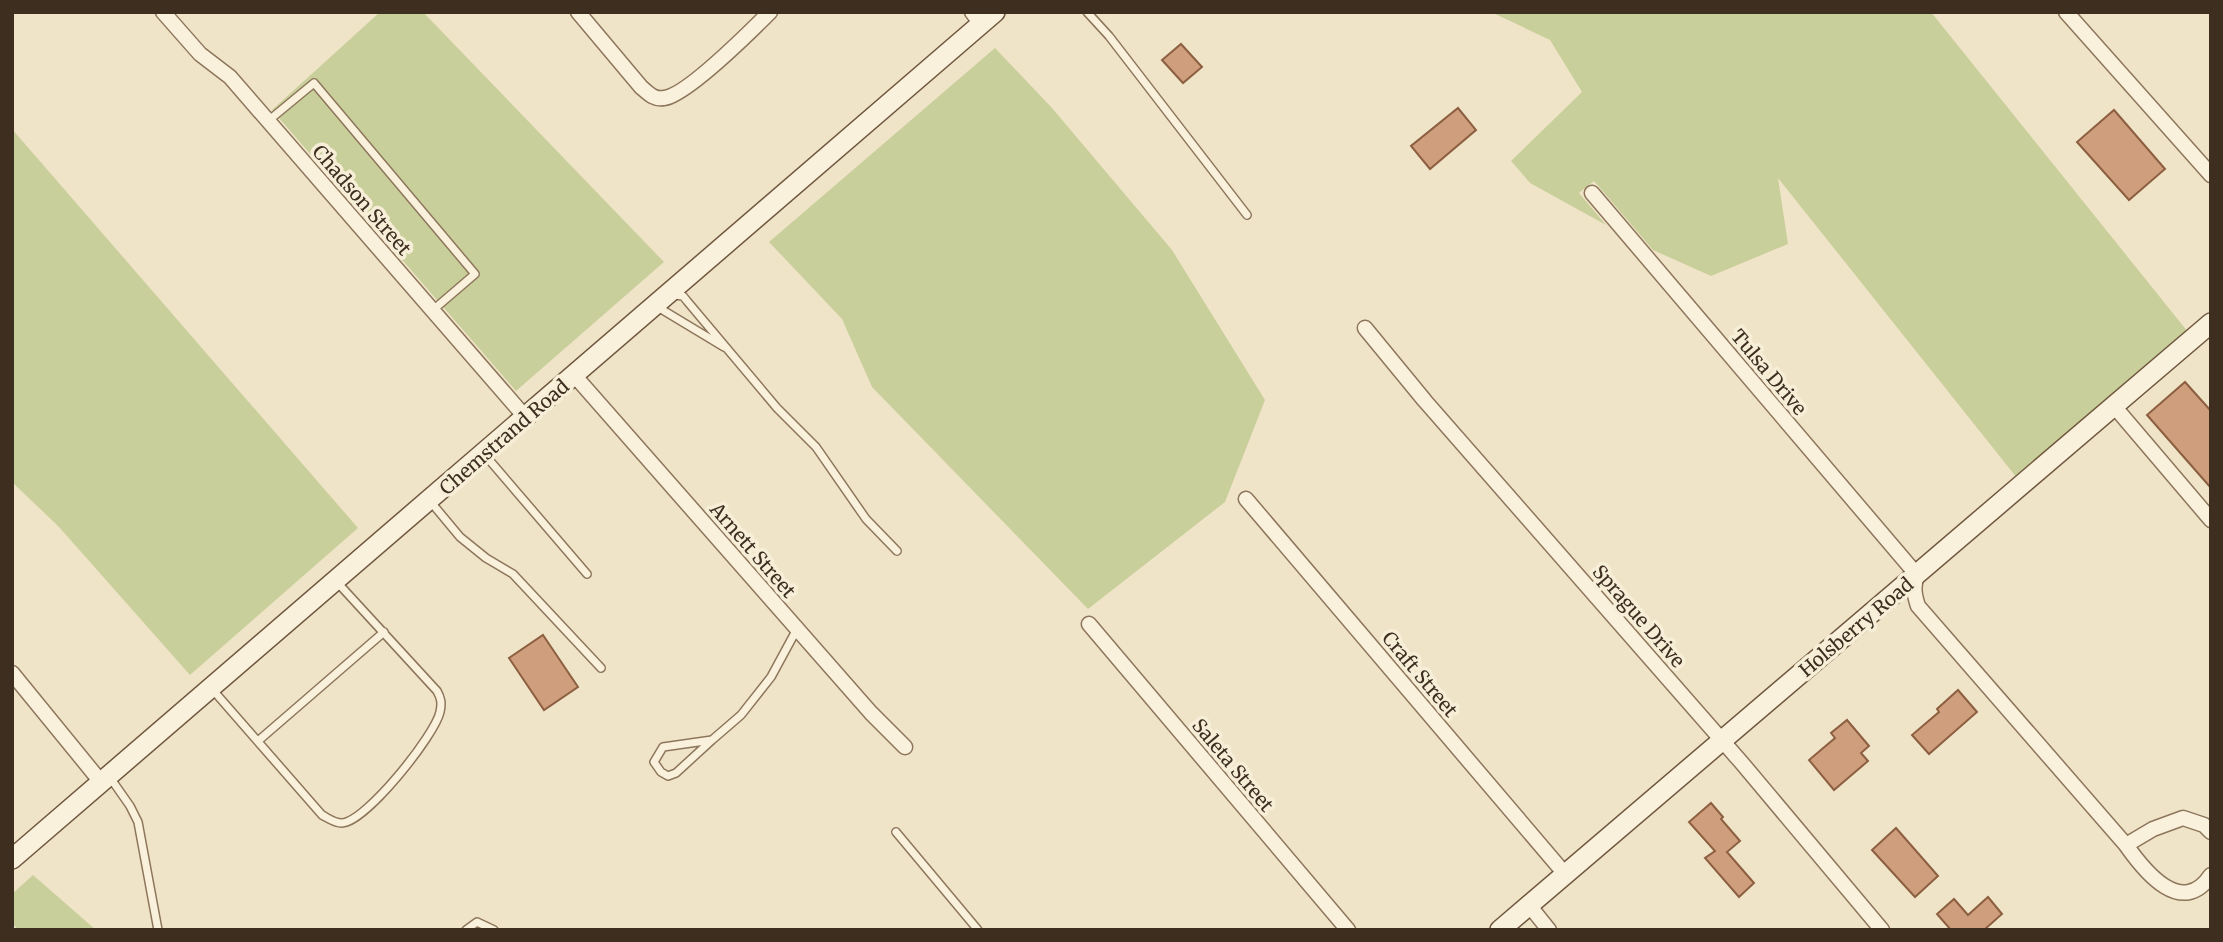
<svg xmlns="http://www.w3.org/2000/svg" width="2223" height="942" viewBox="0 0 2223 942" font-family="Merriweather,serif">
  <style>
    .green { fill: #c9cf9b }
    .building { fill: #cf9f7d; stroke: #8d5f41; stroke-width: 2 }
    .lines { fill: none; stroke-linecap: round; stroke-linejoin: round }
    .lane-casing { stroke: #8d765c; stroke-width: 10 }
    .street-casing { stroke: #8d765c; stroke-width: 17 }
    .secondary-casing { stroke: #6f573f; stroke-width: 22 }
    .lane { stroke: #faf1dc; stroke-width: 7 }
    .street { stroke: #faf1dc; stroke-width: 14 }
    .secondary { stroke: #faf1dc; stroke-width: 19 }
    .labels { text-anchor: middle; stroke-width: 7; stroke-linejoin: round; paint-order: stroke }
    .street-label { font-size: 19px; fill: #3d2e20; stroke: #f7eed8 }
  </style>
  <rect width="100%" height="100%" fill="#f0e4c8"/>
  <path class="green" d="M380,12H423L664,262L516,391L272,110Z
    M1491,12H1931L2188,332L2017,478L1778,178L1788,244L1711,276L1653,250L1594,181L1579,193L1606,225L1530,183L1511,161L1582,92L1550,40Z
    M995,48L1052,108L1172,250L1265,400L1225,502L1088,609L872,387L842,319L769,242Z
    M12,129L358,528L190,675L59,527L12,482Z
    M33,875L96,930H18L12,923V894Z"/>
  <path class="building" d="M1181,44L1202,67L1183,83L1162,60Z
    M1458,108L1476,130L1430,169L1411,146Z
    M2114,110L2165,169L2129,200L2077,142Z
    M2185,382L2211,411V488L2147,415Z
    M543,635L578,687L544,710L509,658Z
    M1958,690L1977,712L1929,754L1912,735L1939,712L1937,709Z
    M1847,720L1869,746L1861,753L1868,761L1834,790L1809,760L1835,738L1831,733Z
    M1711,803L1723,817L1721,819L1740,841L1727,852L1754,883L1739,897L1705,858L1715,851L1689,822Z
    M1896,828L1938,876L1915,897L1872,850Z
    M1988,897L2002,914L1984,930H1951L1937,914L1954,899L1968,915Z"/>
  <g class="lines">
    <defs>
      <path id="lane" d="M1087,12L1109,36L1247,215
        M268,121L314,83L475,274L433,310
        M674,295L683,296L687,301L777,408L816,447L866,519L897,551
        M656,306L724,347
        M485,455L587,574
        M430,501L460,537L486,558L513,574L601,668
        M212,689L322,815C328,818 334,823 342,823C366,822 435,735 440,712C442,703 441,698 437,691L336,581
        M712,740L676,773L668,776L661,772L654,762L663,747L712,740L741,715L771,677L797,629
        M258,741L384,632
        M109,776L130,806L138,822L158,930
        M896,832L978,930
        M466,930L477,922L494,930"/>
      <path id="street" d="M163,12L200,54L230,77L526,418
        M578,12L641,87C648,93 654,100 664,98C686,96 752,30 770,12
        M972,12L981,24
        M2066,12L2211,175
        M1592,193L1917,575C1913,586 1914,594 1918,606L2126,845C2145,872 2182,918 2211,875
        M1365,328L1425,401L1741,762L1882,930
        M575,376L871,713L905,747
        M2114,406L2211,520
        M1246,499L1565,874
        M1089,624L1348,930
        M12,673L101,782
        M2126,845L2153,829L2183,818L2204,825L2211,832
        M1529,905L1549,930"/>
      <path id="secondary" d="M12,859L995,12
        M1500,930L2211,323"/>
    </defs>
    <use href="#lane" class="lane-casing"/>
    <use href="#street" class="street-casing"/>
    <use href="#secondary" class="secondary-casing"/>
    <use href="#lane" class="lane"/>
    <use href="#street" class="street"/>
    <use href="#secondary" class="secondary"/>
  </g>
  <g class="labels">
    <g class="street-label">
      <text transform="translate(362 200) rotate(49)" y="7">Chadson Street</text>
      <text transform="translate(1769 372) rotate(50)" y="7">Tulsa Drive</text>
      <text transform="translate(504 437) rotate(-41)" y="7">Chemstrand Road</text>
      <text transform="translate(753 550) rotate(49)" y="7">Arnett Street</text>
      <text transform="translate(1639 616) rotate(49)" y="7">Sprague Drive</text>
      <text transform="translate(1856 627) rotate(-40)" y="7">Holsberry Road</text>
      <text transform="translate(1420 674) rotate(50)" y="7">Craft Street</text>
      <text transform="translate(1233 765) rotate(50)" y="7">Saleta Street</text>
    </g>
  </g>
  <rect width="2223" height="942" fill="none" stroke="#3d2e20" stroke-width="28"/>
</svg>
